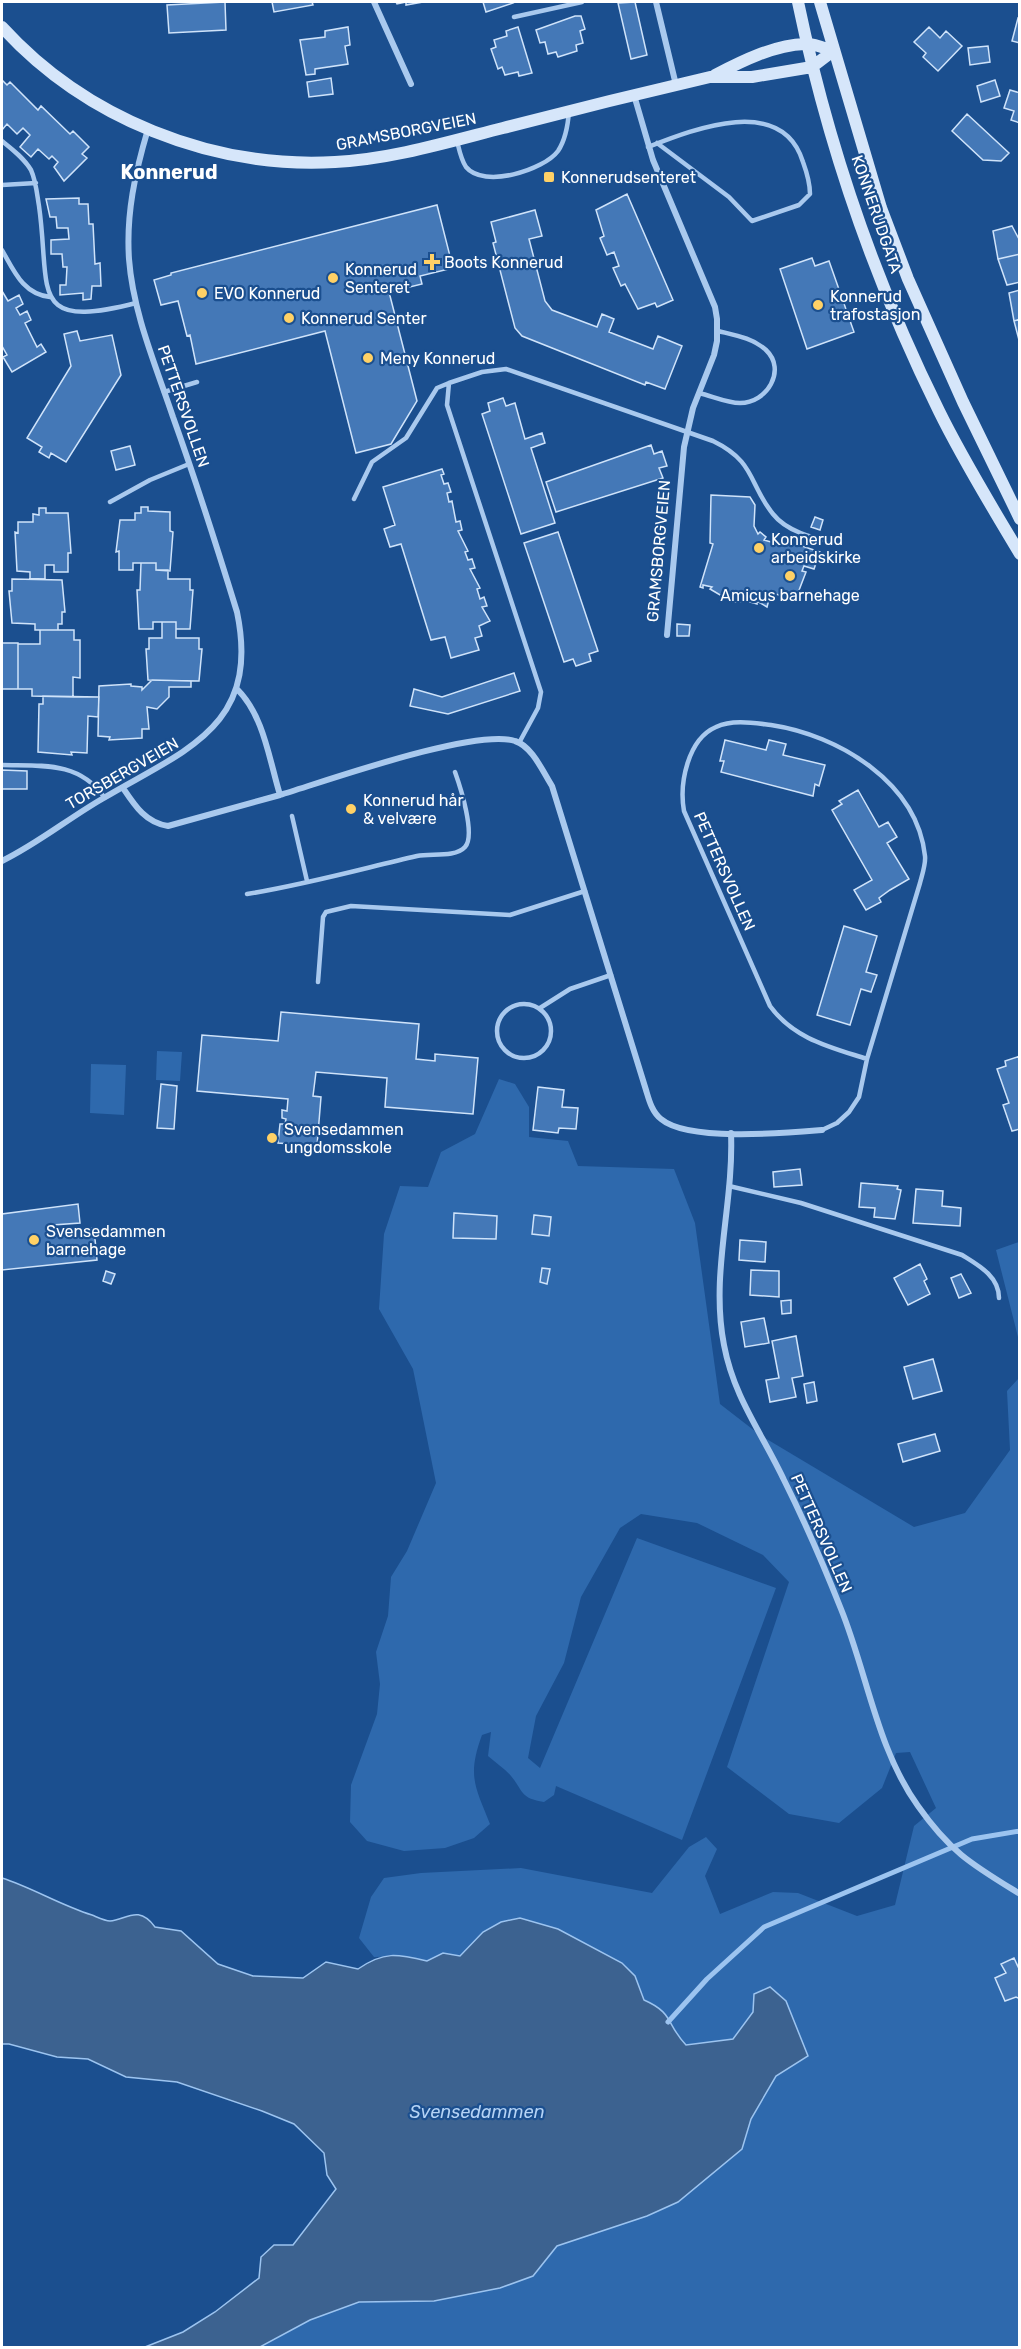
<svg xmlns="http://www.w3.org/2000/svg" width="1021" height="2349" viewBox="0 0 1021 2349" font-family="Rubik,sans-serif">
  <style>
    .green { fill: #2e69ad }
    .water { fill: #3c6290; stroke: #9cc4f0; stroke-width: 1.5 }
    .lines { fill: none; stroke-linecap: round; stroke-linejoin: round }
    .stream { stroke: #9cc4f0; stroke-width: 5 }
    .building { fill: #4478b7; stroke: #cfe3fa; stroke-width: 1.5 }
    .lane { stroke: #a9c9ee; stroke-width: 4.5 }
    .street { stroke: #a9c9ee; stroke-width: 6 }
    .secondary { stroke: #d6e6fa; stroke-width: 12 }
    .poi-dot { fill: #ffd166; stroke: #1b4f8f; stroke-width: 2 }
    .labels { text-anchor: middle; stroke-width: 4.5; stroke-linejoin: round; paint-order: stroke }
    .street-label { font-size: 16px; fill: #fff; stroke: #1b4f8f }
    .poi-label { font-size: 16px; fill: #fff; stroke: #1b4f8f; text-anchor: start }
    .water-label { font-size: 18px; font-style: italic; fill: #b5d3f5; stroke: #1b4f8f }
    .quarter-label { font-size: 20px; font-weight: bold; fill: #fff; stroke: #1b4f8f }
  </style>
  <rect width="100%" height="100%" fill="#1b4f8f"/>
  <path class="green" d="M157,1051L182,1052L180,1081L156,1080Z
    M91,1064L126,1065L124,1115L90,1113Z
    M499,1079L515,1084L529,1107V1137L568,1141L578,1166L674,1169L695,1223L720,1404L760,1435L914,1527L965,1513L1010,1450L1007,1391L1019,1378V2347L260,2348L310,2320L359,2302L434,2301L533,2276L557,2246L647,2216L678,2202L742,2149L751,2119L776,2076L808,2056L753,2012L733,2039L686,2045C667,2024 674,2013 644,2000L635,1976L622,1963L537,1923L520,1918L501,1922L483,1932L460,1956L443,1953L427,1961L403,1956L374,1957L359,1938L371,1897L384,1878L421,1873L521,1868L652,1893L689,1847L706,1837L717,1849L705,1876L720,1914L773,1892L798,1893L857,1916L895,1905L914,1826L936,1808L910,1752L896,1753L882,1788L839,1823L789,1814L727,1767L789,1582L763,1555L697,1523L641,1514L620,1528L581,1597L564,1663L536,1716L528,1758L540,1768L637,1538L776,1588L682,1840L556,1786L554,1795L544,1802C520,1798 524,1792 511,1776C505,1769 496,1763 488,1756L491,1732L482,1735C467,1776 475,1786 490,1824L474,1838L445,1848L404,1851L367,1841L350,1822L351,1785L377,1714L380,1684L376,1652L388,1616L391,1577L407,1551L436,1483L413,1369L379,1309L384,1234L400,1186L428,1187L441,1152L475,1134Z
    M1019,1242H1020L1019,1341L996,1250Z"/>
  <path class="water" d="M2,1878C33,1888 60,1905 92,1915C97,1917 105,1921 110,1921C126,1920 138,1904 155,1927L181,1931L218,1964L253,1976L303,1978L326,1962L358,1969C384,1951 397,1954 427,1961L443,1953L460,1956L483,1932L501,1922L520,1918L558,1929L622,1963L635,1976L644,2000C674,2013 666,2024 686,2045L733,2039L753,2012L754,1994L770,1987L786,2001L808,2056L776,2076L751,2119L742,2149L678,2202L647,2216L557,2246L533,2276L500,2288L434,2301L359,2302L310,2320L260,2347H145L183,2332L215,2312L259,2278L261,2257L274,2245H293L336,2189L327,2175L324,2153L294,2124L262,2111L177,2082L126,2077L88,2059L57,2057L9,2044H2Z"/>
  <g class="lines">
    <path class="stream" d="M668,2022L707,1979L764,1927L972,1839L1020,1831"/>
  </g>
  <path class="building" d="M225,2L226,30L169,33L167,5Z
    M272,2H312L313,5L274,12Z
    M396,2H423L406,5V2L397,4Z
    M483,2H512L513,3L486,12Z
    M635,2L647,55L631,59L618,3Z
    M575,16H581L585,29L580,31L583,43L576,45L577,51L558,57L556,52L548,54L545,42L540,43L536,30Z
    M1018,18L1020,19V43L1012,41Z
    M348,27L350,45L345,46L348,64L315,69V74L306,75L300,40L325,37V31Z
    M518,27L532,73L519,76L518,72L505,75L502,67L498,69L491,49L496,47L494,40L507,36L506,31Z
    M929,27L940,38L946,31L962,46L938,71L923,57L926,53L914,42Z
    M988,46L990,62L970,65L968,48Z
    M331,78L333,94L309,97L307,82Z
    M2,80L7,85L10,82L38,110L41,106L70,134L73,131L89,147L82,154L87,158L64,181L54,167L58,162L52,156L49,159L38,149L31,157L20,147L30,135L23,128L17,134L7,124L2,130Z
    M995,80L1000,96L981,102L977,86Z
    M1010,90L1020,93V123L1011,120L1014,111L1004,108Z
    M967,114L1009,153L1001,161L983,160L952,131Z
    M627,194L673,300L657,307L655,303L638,309L625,284L621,286L613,268L619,266L614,252L607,255L600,238L604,236L596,210Z
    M79,198V204H88L89,224H93L95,264L100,263L101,286H92L91,299L83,300V293L60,295V285H66L67,267H63L62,254H51V240L69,239L68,228H57L56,217H50L46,199Z
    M437,205L453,268L420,276L422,284L389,292L417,401L391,444L356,453L325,331L196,364L190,335L187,336L178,301L161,305L154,280L171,275V273Z
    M535,210L542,236L529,239L545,301L552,310L597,327L602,314L614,319L609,332L653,349L658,336L682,346L665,389L646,382L645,385L522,336L515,328L493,243L496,242L491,222Z
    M1012,226L1020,241V254L998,259L993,231Z
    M1020,254V282L1007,285L998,259Z
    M812,258L815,266L829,261L854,332L807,349L780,269Z
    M1020,290V319L1014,321L1009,293Z
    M2,291L8,301L19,295L23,304L16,308L20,315L27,311L31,320L25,323L37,347L41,344L46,352L12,372L3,357L7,355L2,346Z
    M1020,319V340H1019L1014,321Z
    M77,331L80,341L112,335L121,375L66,462L51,453L49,458L39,452L42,447L27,438L71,366L64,334Z
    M503,398L506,406L515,403L525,439L542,433L545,443L531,448L555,523L521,534L482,414L490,411L488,403Z
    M651,445L654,454L662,451L667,466L659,468L663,478L556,512L546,482Z
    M130,446L135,465L116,470L111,451Z
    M442,469L444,474L441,475L444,484L448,483L451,492L447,493L449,502L452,501L456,522L460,521L462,530L458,531L468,551L465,552L468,560L472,559L475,568L470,569L480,588L477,589L480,599L484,597L487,606L482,607L490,621L479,626L482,636L475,638L479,650L451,658L445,637L431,640L401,544L390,547L384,529L395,525L383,487Z
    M711,495L750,497L755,505L754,526L758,534L760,532L766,537L764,540L771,542L787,541L820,552L814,569L804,566L802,571L806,572L796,598L789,599L771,592L767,607L757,601V604L747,601L732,602L710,589L712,587L703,585V588L700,587L713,544L710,543Z
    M141,507H148V511L170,512V531L173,532L170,571L156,570V563H133V570H119V551L116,552L120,520H135V513H141Z
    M39,508H46V513H68L71,553H68V572H54V565H45V579H30V572L17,571L15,532L18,533V522H33V514L39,515Z
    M815,517L823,520L820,530L811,527Z
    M558,532L598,651L589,654L591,661L576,666L573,659L564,662L524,543Z
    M141,563H156V570H168V579H190V590H193L190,629H176V622H153V629H139L137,590H140Z
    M12,579L62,580L65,612H62V624H58V630H35V624L12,623L9,591H12Z
    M162,622H176V638H199V649H202L199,681L148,680L146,649H149V638H162Z
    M677,624L690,625L689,636H677Z
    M40,630H74V640H80V678L73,677V697L32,696V689H18V644H40Z
    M2,643H18V689H2Z
    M514,673L520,691L448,714L410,706L414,689L442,697Z
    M152,680L191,681V687H169V697L157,709L147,707L149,729H142V738L109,740L110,737L98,736L99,686L131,684V686L142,687V690Z
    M43,696L99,697L98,717L88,716L87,753L71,752L72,755L38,752L39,704H43Z
    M725,740L766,750L769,740L786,744L783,755L825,765L819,786L815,784L813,796L721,772L724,761H720Z
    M2,770L27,771V789H2Z
    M858,790L879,827L888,822L897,837L887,843L909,879L890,890L879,898L881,902L866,910L854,890L872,880L832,810L842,804L839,801Z
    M844,926L877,936L866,972L877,975L871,992L861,989L850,1025L817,1015Z
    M281,1012L419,1024L416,1059L435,1061V1054L478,1058L473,1114L385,1107L387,1078L316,1072L313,1096L321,1097L317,1146L278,1143L280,1124H285L286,1119L282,1118V1110L287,1111L288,1099L197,1091L202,1035L278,1041Z
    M1020,1056V1129L1012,1131L1003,1105L1009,1103L997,1069L1006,1066L1005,1061Z
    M161,1084L177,1086L174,1129L157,1128Z
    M538,1087L564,1090L562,1107L578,1108L576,1129L559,1128L558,1133L533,1130Z
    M800,1169L802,1185L774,1187L773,1172Z
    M861,1183L898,1186L897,1189L901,1190L895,1219L874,1217L875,1208L859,1207Z
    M916,1189L943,1191L942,1206L961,1208L960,1226L913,1223Z
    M78,1204L80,1223L53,1225L54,1232L94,1228L97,1260L2,1270V1214Z
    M454,1213L497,1216L496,1239L453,1238Z
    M534,1215L551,1217L549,1236L532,1234Z
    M740,1240L766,1242L765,1262L739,1260Z
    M920,1264L927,1279L924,1281L930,1294L908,1305L894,1278Z
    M542,1268L550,1269L547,1284L540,1282Z
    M751,1270L779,1271V1297L750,1295Z
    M106,1271L115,1274L111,1284L103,1281Z
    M961,1274L971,1293L959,1298L951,1278Z
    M791,1300V1313L782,1314L781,1301Z
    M764,1318L769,1343L745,1347L741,1322Z
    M796,1336L803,1376L792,1378L796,1397L770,1402L766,1380L779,1378L772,1341Z
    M933,1359L942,1391L913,1399L904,1367Z
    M814,1382L817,1401L807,1403L804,1384Z
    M935,1434L940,1451L903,1462L898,1444Z
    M1014,1958L1020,1971V1999L1016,1997L1005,2001L995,1978L1006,1973L1001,1964Z"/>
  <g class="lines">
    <path class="lane" d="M514,17L582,2
      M2,141C12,149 24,158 31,170C36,181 37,194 39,206C51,290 27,331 136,303
      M457,141C459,149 461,160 466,167C484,189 544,170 558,151C566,139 568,125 569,111
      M648,147C694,129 782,94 803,162C807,173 810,183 810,194L799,205L752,221L729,197L657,143
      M2,185L36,183
      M2,250C14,271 23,294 50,297
      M164,392L197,382
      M699,393C712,396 727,403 740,403C767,403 787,370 766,350C753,338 734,335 718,331
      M354,499L372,462L406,438L437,388L449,383
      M110,502L150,480L189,464
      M519,743L538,708L541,692L447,405L449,383L482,372L506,369L713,441C756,462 748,483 773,514C787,532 814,538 835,543
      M2,765C41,766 79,761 104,797
      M292,816L307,881
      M247,894C304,885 361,869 417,856C431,853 455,858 465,847C476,835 460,786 455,772
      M318,982L323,917L326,912L351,906L510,915L585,891
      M497 1031a27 27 0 1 1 54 0a27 27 0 1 1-54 0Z
      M540,1008L570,989L611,975
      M822,1130L837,1123L849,1112L859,1097L867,1059L920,883C922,875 926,864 925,856C917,782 838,735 771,725C754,723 733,719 716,727C688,739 679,783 684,811L770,1006C794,1039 830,1047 867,1059
      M729,1186L801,1203L962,1255C978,1265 999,1276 999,1298"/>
    <path class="street" d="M374,2L411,84
      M656,2L676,85
      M634,95L653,160L715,307L717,319V341L714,355L693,408L684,447L667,635
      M237,689C264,716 269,759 280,795C326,781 475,728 515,741C532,746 543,772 552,786L646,1090C649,1100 652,1112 661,1119C688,1142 786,1133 822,1130
      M123,788C135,806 146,823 168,826L280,795
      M2,861C37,844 69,818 102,799C184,750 261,728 237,612C217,547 196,481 173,417C156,366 133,313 129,259C126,214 135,173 148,129
      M731,1133C734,1204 710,1274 724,1345C734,1398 762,1433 784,1480C805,1522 824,1566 841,1609C867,1673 877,1749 918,1806C951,1853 973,1865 1020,1894"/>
    <path class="secondary" d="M798,2C827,141 875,282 939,411C963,460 992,507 1020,554
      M820,2L881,208L908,279L963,402L1020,519
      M2,27C85,118 211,169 335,162C392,159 448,142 503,128C572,110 641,93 710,77H752L812,67L833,51
      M715,75C742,61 774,45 805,44C814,43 824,48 833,51"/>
  </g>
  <g class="poi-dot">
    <rect x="543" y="171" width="12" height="12" rx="3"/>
    <path d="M429 253h6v6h6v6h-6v6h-6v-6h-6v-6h6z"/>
    <circle cx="333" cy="278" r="6"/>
    <circle cx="202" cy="293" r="6"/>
    <circle cx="818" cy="305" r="6"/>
    <circle cx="289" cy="318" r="6"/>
    <circle cx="368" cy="358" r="6"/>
    <circle cx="759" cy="548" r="6"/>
    <circle cx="790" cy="576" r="6"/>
    <circle cx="351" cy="809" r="6"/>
    <circle cx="272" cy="1138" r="6"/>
    <circle cx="34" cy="1240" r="6"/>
  </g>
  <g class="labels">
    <g class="street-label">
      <text transform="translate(406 131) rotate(-11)" y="6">GRAMSBORGVEIEN</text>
      <text transform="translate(877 214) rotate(71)" y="6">KONNERUDGATA</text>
      <text transform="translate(184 406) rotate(71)" y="6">PETTERSVOLLEN</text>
      <text transform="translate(658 551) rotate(-85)" y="6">GRAMSBORGVEIEN</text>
      <text transform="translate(122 773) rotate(-30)" y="6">TORSBERGVEIEN</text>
      <text transform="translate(725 871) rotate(66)" y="6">PETTERSVOLLEN</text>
      <text transform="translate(822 1533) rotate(66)" y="6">PETTERSVOLLEN</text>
    </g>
    <g class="poi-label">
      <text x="561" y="183">Konnerudsenteret</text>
      <text x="444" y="268">Boots Konnerud</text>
      <text x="345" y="275">Konnerud<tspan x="345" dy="18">Senteret</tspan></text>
      <text x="214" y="299">EVO Konnerud</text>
      <text x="830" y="302">Konnerud<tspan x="830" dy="18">trafostasjon</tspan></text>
      <text x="301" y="324">Konnerud Senter</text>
      <text x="380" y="364">Meny Konnerud</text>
      <text x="771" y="545">Konnerud<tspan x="771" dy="18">arbeidskirke</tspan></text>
      <text x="790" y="601" text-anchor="middle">Amicus barnehage</text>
      <text x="363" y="806">Konnerud hår<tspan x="363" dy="18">&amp; velvære</tspan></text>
      <text x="284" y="1135">Svensedammen<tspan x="284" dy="18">ungdomsskole</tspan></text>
      <text x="46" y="1237">Svensedammen<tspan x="46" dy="18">barnehage</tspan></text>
    </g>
    <g class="water-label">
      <text x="477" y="2118">Svensedammen</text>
    </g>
    <g class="quarter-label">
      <text x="169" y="179">Konnerud</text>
    </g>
  </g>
  <rect width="1021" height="2349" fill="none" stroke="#ffffff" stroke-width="6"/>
</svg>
